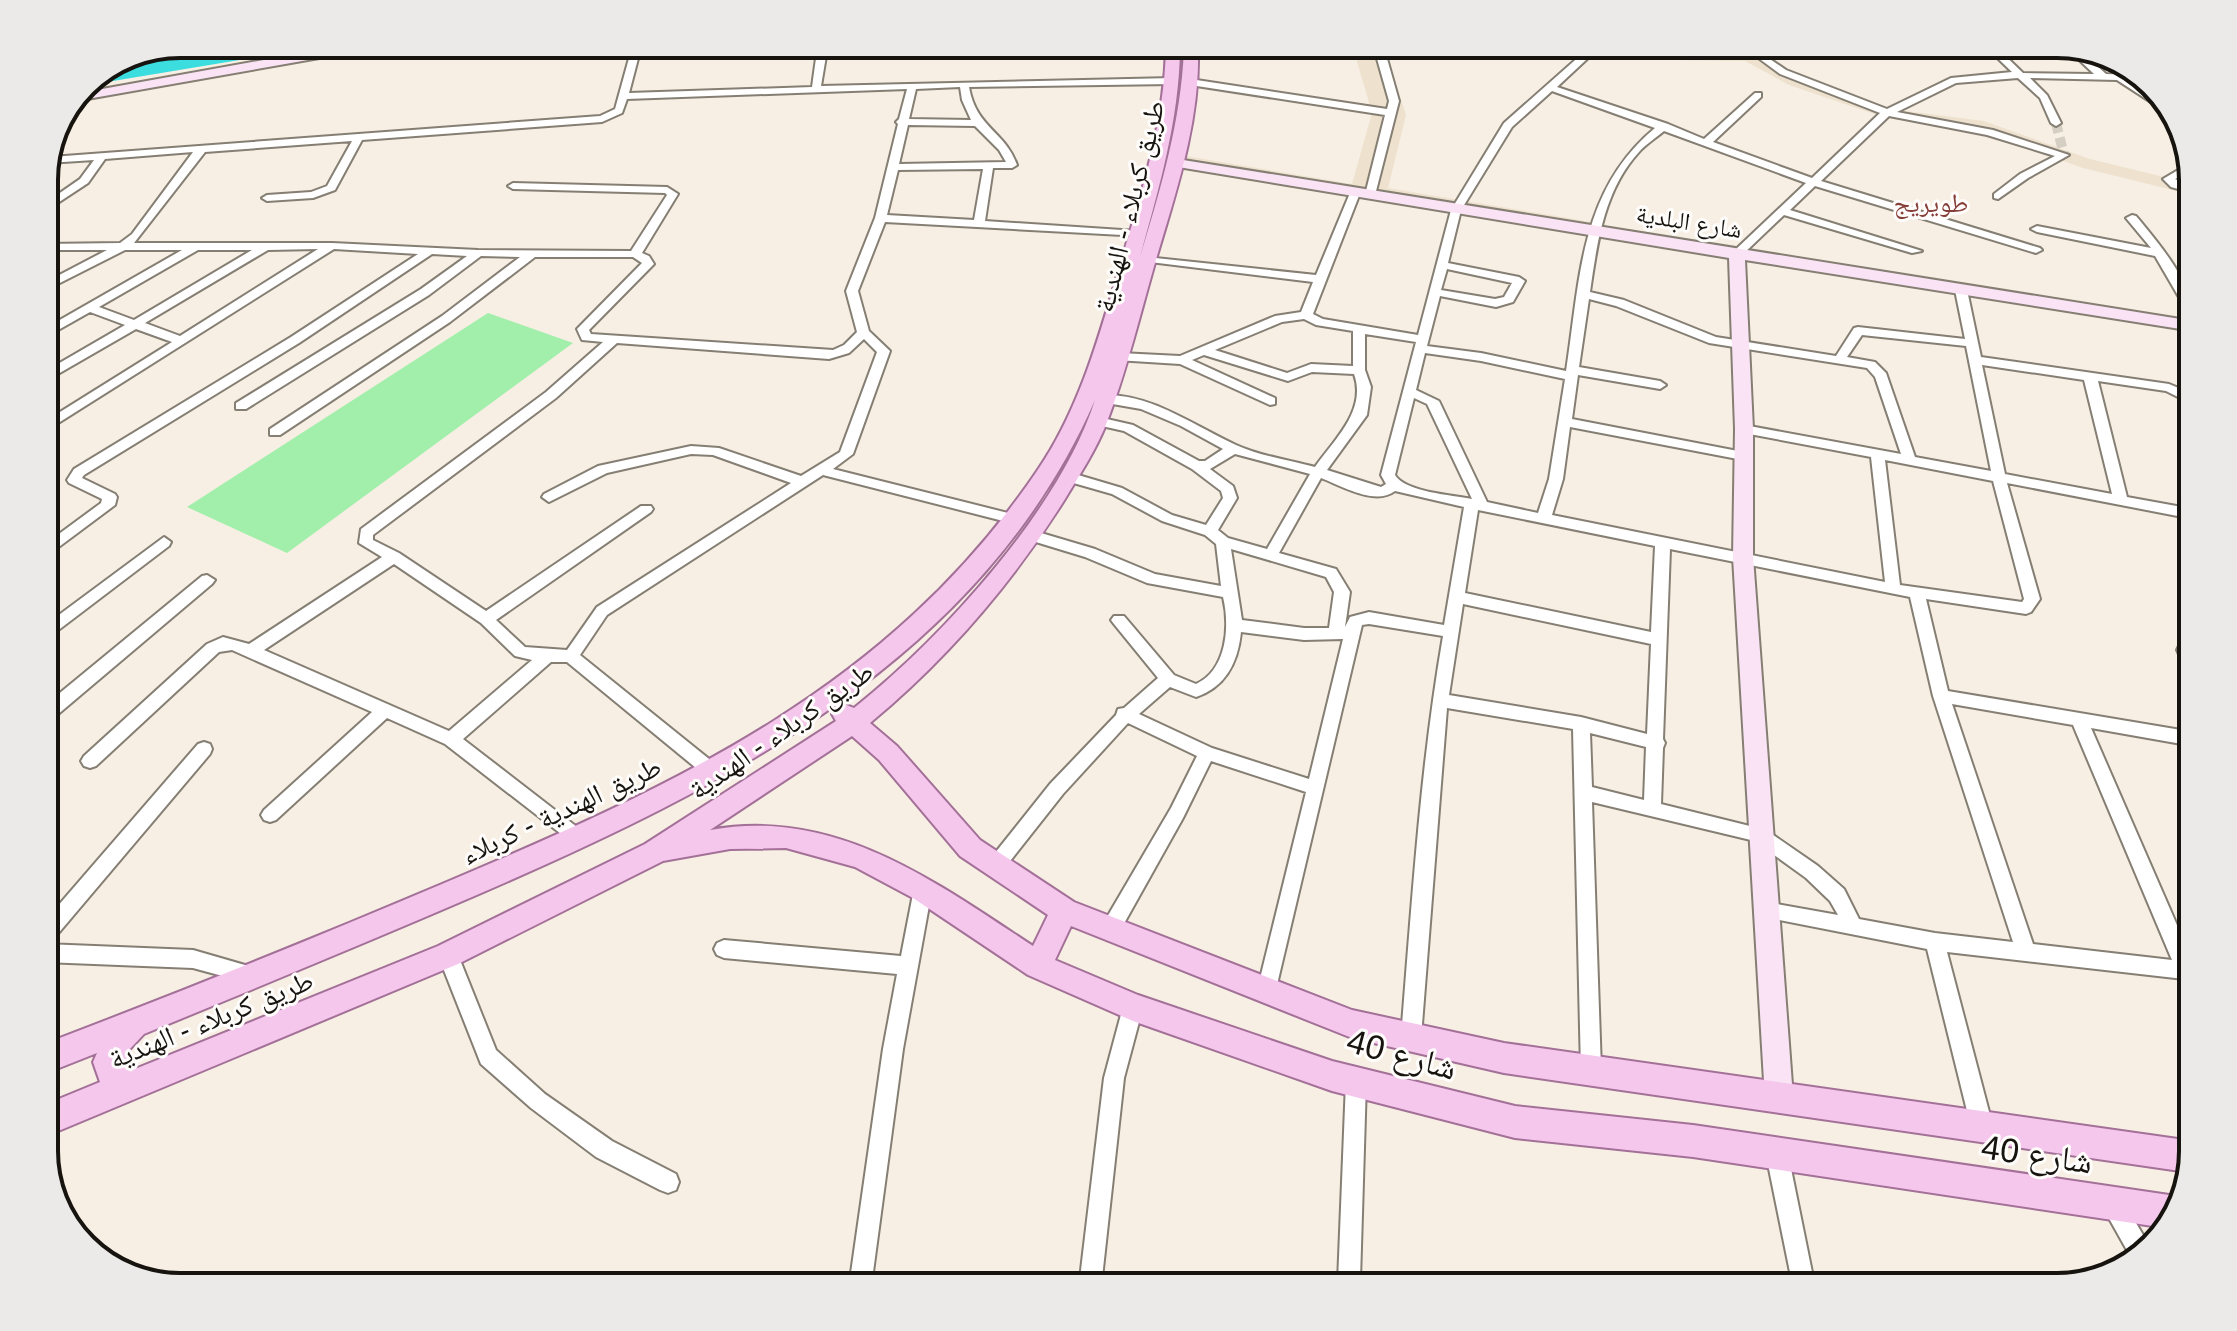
<svg xmlns="http://www.w3.org/2000/svg" width="2237" height="1331" viewBox="0 0 2237 1331" font-family="Arial,'Noto Naskh Arabic',sans-serif">
  <style>
    .built { fill: #eee2cf }
    .green { fill: #a2efab }
    .water { fill: #3bddde }
    .lines { fill: none; stroke-linecap: round; stroke-linejoin: round }
    .street-tunnel { stroke: #d5cec3; stroke-width: 10; stroke-dasharray: 10 5; stroke-linecap: butt }
    .street-casing { stroke: #857e73; stroke-width: 4 }
    .secondary-casing { stroke: #857e73; stroke-width: 4 }
    .primary-casing { stroke: #a37097; stroke-width: 4 }
    .street { fill: #fff; fill-rule: evenodd }
    .secondary { fill: #fae3f5; fill-rule: evenodd }
    .primary { fill: #f5c7ec; fill-rule: evenodd }
    .labels { text-anchor: middle; stroke-width: 6; stroke-linejoin: round; paint-order: stroke }
    .far-street-label { font-size: 24px; fill: #171410; stroke: #fffdfb }
    .far-quarter-label { font-size: 26px; fill: #863e39; stroke: #fffdfb }
    .street-label { font-size: 28px; fill: #171410; stroke: #fffdfb }
    .near-street-label { font-size: 34px; fill: #171410; stroke: #fffdfb }
    .rim { fill: none; stroke: #171410; stroke-width: 4 }
  </style>
  <rect width="100%" height="100%" fill="#f7efe3"/>
  <path class="built" d="M1634,46L1668,51L1740,53L1734,46H1749L1756,53L1803,79L1890,109L1984,121L2090,159L2193,184V195L2083,168L1980,131L1886,118L1789,85L1745,61L1670,60L1576,47Z
    M1353,48H1384L1406,115L1388,188L1592,222L1586,235L1181,169L1186,156L1352,184L1372,113Z"/>
  <path class="green" d="M488,313L573,343L287,553L187,507Z"/>
  <path class="water" d="M282,53L83,86L128,54Z"/>
  <g class="lines">
    <path class="street-tunnel" d="M2056,123L2064,155"/>
    <defs>
      <path id="street" d="M1983,44H1993L2023,73L2094,74L2075,56L2077,49L2085,52V55L2106,74L2138,75L2143,80L2130,81L2172,109L2177,119L2117,80L2030,78L2047,95L2061,123L2056,126L2051,123L2040,98L2018,78L1956,83L1897,112L1993,130L2069,155L2028,178L1998,199L1994,198V194L2020,174L2055,156L1987,135L1889,116L1821,181L2040,248L2042,250L2036,253L1815,186L1790,210L1922,251L1912,253L1784,215L1741,256H1733V252L1806,183L1664,131C1656,138 1646,144 1639,152C1604,190 1597,243 1590,292L1624,300L1716,337L1836,356L1854,328L1858,327L1965,339L1955,290L1961,286L1967,290L1981,357L2169,384L2193,394V415L2186,411L2182,399L2166,391L2098,381L2127,497L2193,509V519L2007,483L2040,599L2031,612L2026,614L1926,599L1948,691L2193,732V746L2091,728L2193,962V980L1947,952L1993,1127L1989,1134L1982,1138L1975,1134L1971,1127L1927,949L1759,916L1757,910L1759,904L1766,902L1838,915L1830,901L1806,878L1755,841L1592,802L1601,1070L1598,1077L1591,1080L1584,1077L1581,1070L1573,729L1447,708L1421,1037L1418,1044L1411,1047L1404,1044L1401,1037C1412,903 1420,769 1443,636L1369,624L1362,625L1274,997L1267,1000L1260,997L1257,991L1306,792L1211,761L1183,818L1117,936L1110,938L1103,936L1101,930L1103,924L1171,808L1197,756L1128,723L1063,794L1003,870L997,872L991,870L988,864L991,858L1050,784L1116,715L1118,709L1124,708L1158,678L1114,624L1111,620L1114,616H1124L1174,675L1196,684C1227,670 1230,626 1223,597L1147,583L1085,557L1026,539L1024,535L1031,530L1095,549L1155,574L1221,586L1216,544L1205,535L1162,521L1112,494L1063,480L1061,477L1063,474L1068,472L1122,488L1172,515L1206,525L1223,498L1221,491L1192,469L1124,431L1093,424L1091,421L1098,417L1133,425L1199,461H1205L1223,449L1181,426L1141,409L1101,402V396C1145,390 1198,428 1236,445C1260,456 1289,460 1315,467C1335,439 1367,410 1354,374L1312,372L1288,381L1204,355L1192,360L1275,398V404L1270,405L1180,364L1116,360V354L1120,353L1180,356L1275,316L1301,312L1313,282L1150,262L1144,259L1146,257L1316,275L1350,193L1359,191L1360,193L1313,314L1323,319L1418,335L1451,210L1504,123L1591,46H1601L1557,87L1668,124L1704,139L1755,93H1761V97L1713,142L1812,178L1880,113L1780,74L1742,46H1751L1786,70L1887,109L1951,78L2012,72ZM1552,91L1655,128C1579,191 1580,281 1566,371L1481,353L1427,346L1440,296L1496,307L1513,302L1525,281L1519,277L1448,263L1461,210L1512,127ZM1447,269L1512,283L1504,297L1495,299L1441,290ZM1589,299L1616,306L1709,343L1867,368L1875,377L1901,454L1744,425L1737,429L1744,433L1871,457L1885,582L1552,515L1563,479L1570,427L1743,460L1750,456L1743,452L1572,419L1578,375L1660,389L1666,385L1660,381L1579,367ZM1304,319L1316,325L1353,331V366L1311,364L1287,373L1215,350L1282,322ZM1365,334L1416,342L1381,475L1386,484L1381,487L1327,470L1367,415L1371,387L1365,370ZM1862,335L1966,346L1991,471L1915,457L1886,373L1875,362L1847,357ZM1425,353L1481,361L1565,379L1549,479L1538,513L1487,502L1439,401L1416,390ZM1982,365L2084,380L2112,494L2005,474ZM1414,398L1427,404L1472,499C1452,495 1405,492 1395,475ZM1235,454L1310,474L1267,549L1228,538L1218,530L1237,498L1233,486L1210,469ZM1885,460L1993,481L2024,599L2022,602L1900,585ZM1321,478C1342,486 1375,506 1395,491L1464,507L1444,625L1369,612L1350,617L1345,627L1350,592L1336,569L1279,553ZM1478,510L1655,546L1651,632L1465,593ZM1231,549L1326,577L1334,592L1329,628H1304L1242,620ZM1670,549L1910,597L1933,696L2013,942L1935,933L1859,919L1844,889L1818,866L1766,830L1661,804L1663,748L1665,743L1663,739ZM1463,604L1651,644L1647,734L1581,717L1449,695ZM1241,632L1304,640L1343,639L1309,779L1212,748L1139,714L1170,687L1196,697C1226,687 1238,662 1241,632ZM1952,704L2073,725L2172,960L2033,944ZM1590,733L1646,747L1644,800L1592,787Z
        M1374,48H1384L1399,101L1375,195L1370,198L1365,195L1385,115L1190,85L1185,82L1190,79L1387,109L1389,101Z
        M827,50L821,86L1173,78L1178,81L1173,84L969,87C976,128 1005,131 1017,165L1012,168H993L985,221L1137,231L1143,234L1141,236L885,222L858,291L869,331L890,351L853,454L833,469L1020,516L1022,519L1020,522L1015,524L823,475L607,615L580,655L719,767L722,772L719,777L713,779L707,777L567,662H551L463,739L586,834L589,839L586,844L580,847L574,844L445,744L387,718L276,820L270,822L264,820L261,815L264,810L372,712L232,650L219,652L96,766L90,768L84,766L81,761L84,756L207,644L223,637L249,644L382,557L359,543L361,529L546,392L603,342L582,340L577,329L642,263L633,257H535L450,322L280,435H270V429L442,316L520,257L481,256L429,295L246,409H236V403L421,289L467,256L432,254L299,343L84,475L82,478L115,494L117,497L115,505L44,558V545L101,503L102,499L69,483L67,480L74,469L291,337L418,254L334,249L44,432V422L172,342L136,329L44,382V372L125,325L90,312L44,338V329L182,250H125L44,291V283L107,250H44V244L120,243L132,234L193,152L105,159L88,183L44,212V204L80,179L94,160L48,163L51,157L600,116L615,109L631,51H640L629,93L812,87L817,51ZM960,87L962,100L971,120L909,119L916,89ZM907,89L899,119L896,122L898,124L875,218L846,291L857,332L844,345L833,350L591,334L589,330L654,264L649,256L642,253L678,194L667,187L513,183L508,186L513,189L665,193L667,195L631,251L478,250L332,243H134L205,152L352,141L327,186L311,192L267,195L262,198L267,201L313,198L335,190L362,140L602,122L622,113L627,99ZM908,125L975,126L999,150L1006,162L899,164ZM983,169L974,220L887,215L898,170ZM318,249L180,336L145,323L268,250ZM198,250H252L134,320L99,307ZM864,339L877,352L840,452L801,476L719,448L691,446L598,466L544,494L542,497L549,502L607,473L691,454L713,455L791,483L597,607L567,650L525,647L496,620L651,512L653,509L651,506H641L486,611L399,553L373,540V535L556,398L617,343L829,359L849,353ZM394,564L481,623L515,656L532,660L449,731L264,650Z
        M853,50L1097,51L1102,54L1097,57H954L857,53Z
        M2190,163L2192,170L2175,179L2193,187V193L2171,187L2163,179Z
        M2132,215L2136,216C2156,240 2193,283 2193,315L2187,311L2155,256L2037,232L2031,229L2037,226L2151,248L2126,218Z
        M164,537L171,542L169,546L44,641V626Z
        M207,575L215,580L212,584L50,721L44,722V706L202,576Z
        M2193,639V674L2187,672L2177,650L2179,646Z
        M204,742L210,744L212,749L210,754L51,942L45,944L193,950L259,969L262,975L259,981L252,984L193,968L44,962V922L198,744Z
        M923,881L930,883L932,889L903,1049L871,1287H849L883,1049L897,974L724,958L717,955L714,949L717,943L724,940L901,956L914,889L916,883Z
        M448,946L455,949L458,955L496,1050L545,1094L612,1141L676,1174L679,1182L676,1190L668,1193L660,1190L596,1157L531,1108L481,1064L438,955L441,949Z
        M1133,998L1140,1000L1143,1007L1124,1078L1101,1287H1079L1104,1078L1123,1007L1126,1000Z
        M1356,1072L1363,1075L1366,1082L1360,1280L1363,1287H1340L1338,1282L1346,1082L1349,1075Z
        M1777,1143L1785,1146L1788,1154L1815,1287H1793L1766,1154L1769,1146Z
        M2112,1193L2120,1196L2149,1245L2133,1261L2101,1204L2104,1196Z"/>
      <path id="secondary" d="M302,53H331L325,57L76,101L80,93Z
        M1177,159L2193,321V331L1745,260L1753,429V557L1793,1098L1789,1108L1779,1112L1769,1108L1765,1098L1733,557L1735,429L1729,258L1172,166L1170,163Z"/>
      <path id="primary" d="M1166,49H1180C1179,121 1159,188 1140,257C1161,188 1181,121 1184,49H1198C1200,120 1177,189 1157,256C1141,310 1128,367 1108,419C1098,447 1080,474 1065,499C1011,585 948,658 870,723L897,746L980,840L1074,902L1352,1010L1504,1043L2192,1141L2193,1152L2187,1172L1504,1073L1352,1038L1071,926L1055,960L1138,995L1332,1061L1515,1106L1693,1125L2176,1196L2180,1198L2175,1220L2166,1228L1693,1157L1515,1138L1332,1091L1133,1021L1028,975L913,898L855,867L786,848L730,849L663,861L458,964L44,1137V1105L100,1082L93,1062L97,1053L44,1074V1044C178,993 310,940 442,884C676,785 889,689 1037,471C1080,409 1100,333 1121,262C1142,191 1164,123 1166,49ZM1095,400C1060,509 942,638 854,708L844,704L835,707L832,714L836,721L645,844L438,946L135,1069L125,1066L128,1051L144,1034C256,988 368,942 479,894C725,787 981,660 1095,400ZM852,736L879,760L960,856L1048,915L1033,946C934,881 835,807 710,830Z"/>
    </defs>
    <use href="#street" class="street-casing"/>
    <use href="#secondary" class="secondary-casing"/>
    <use href="#primary" class="primary-casing"/>
    <use href="#street" class="street"/>
    <use href="#secondary" class="secondary"/>
    <use href="#primary" class="primary"/>
  </g>
  <g class="labels">
    <g class="far-street-label">
      <text transform="translate(1689 222) rotate(9)" y="8">شارع البلدية</text>
    </g>
    <g class="far-quarter-label">
      <text x="1931" y="212">طويريج</text>
    </g>
    <g class="street-label">
      <text transform="translate(1129 206) rotate(-76)" y="10">طريق كربلاء - الهندية</text>
      <text transform="translate(781 730) rotate(-35)" y="10">طريق كربلاء - الهندية</text>
      <text transform="translate(561 810) rotate(-25)" y="10">طريق الهندية - كربلاء</text>
      <text transform="translate(211 1019) rotate(-22)" y="10">طريق كربلاء - الهندية</text>
    </g>
    <g class="near-street-label">
      <text transform="translate(1402 1054) rotate(15)" y="12">شارع 40</text>
      <text transform="translate(2037 1154) rotate(8)" y="12">شارع 40</text>
    </g>
  </g>
  <path d="M0 0H2237V1331H0ZM180 58H2057A122 122 0 0 1 2179 180V1151A122 122 0 0 1 2057 1273H180A122 122 0 0 1 58 1151V180A122 122 0 0 1 180 58Z" fill="#eceae8" fill-rule="evenodd"/>
  <path class="rim" d="M180 58H2057A122 122 0 0 1 2179 180V1151A122 122 0 0 1 2057 1273H180A122 122 0 0 1 58 1151V180A122 122 0 0 1 180 58Z"/>
</svg>
